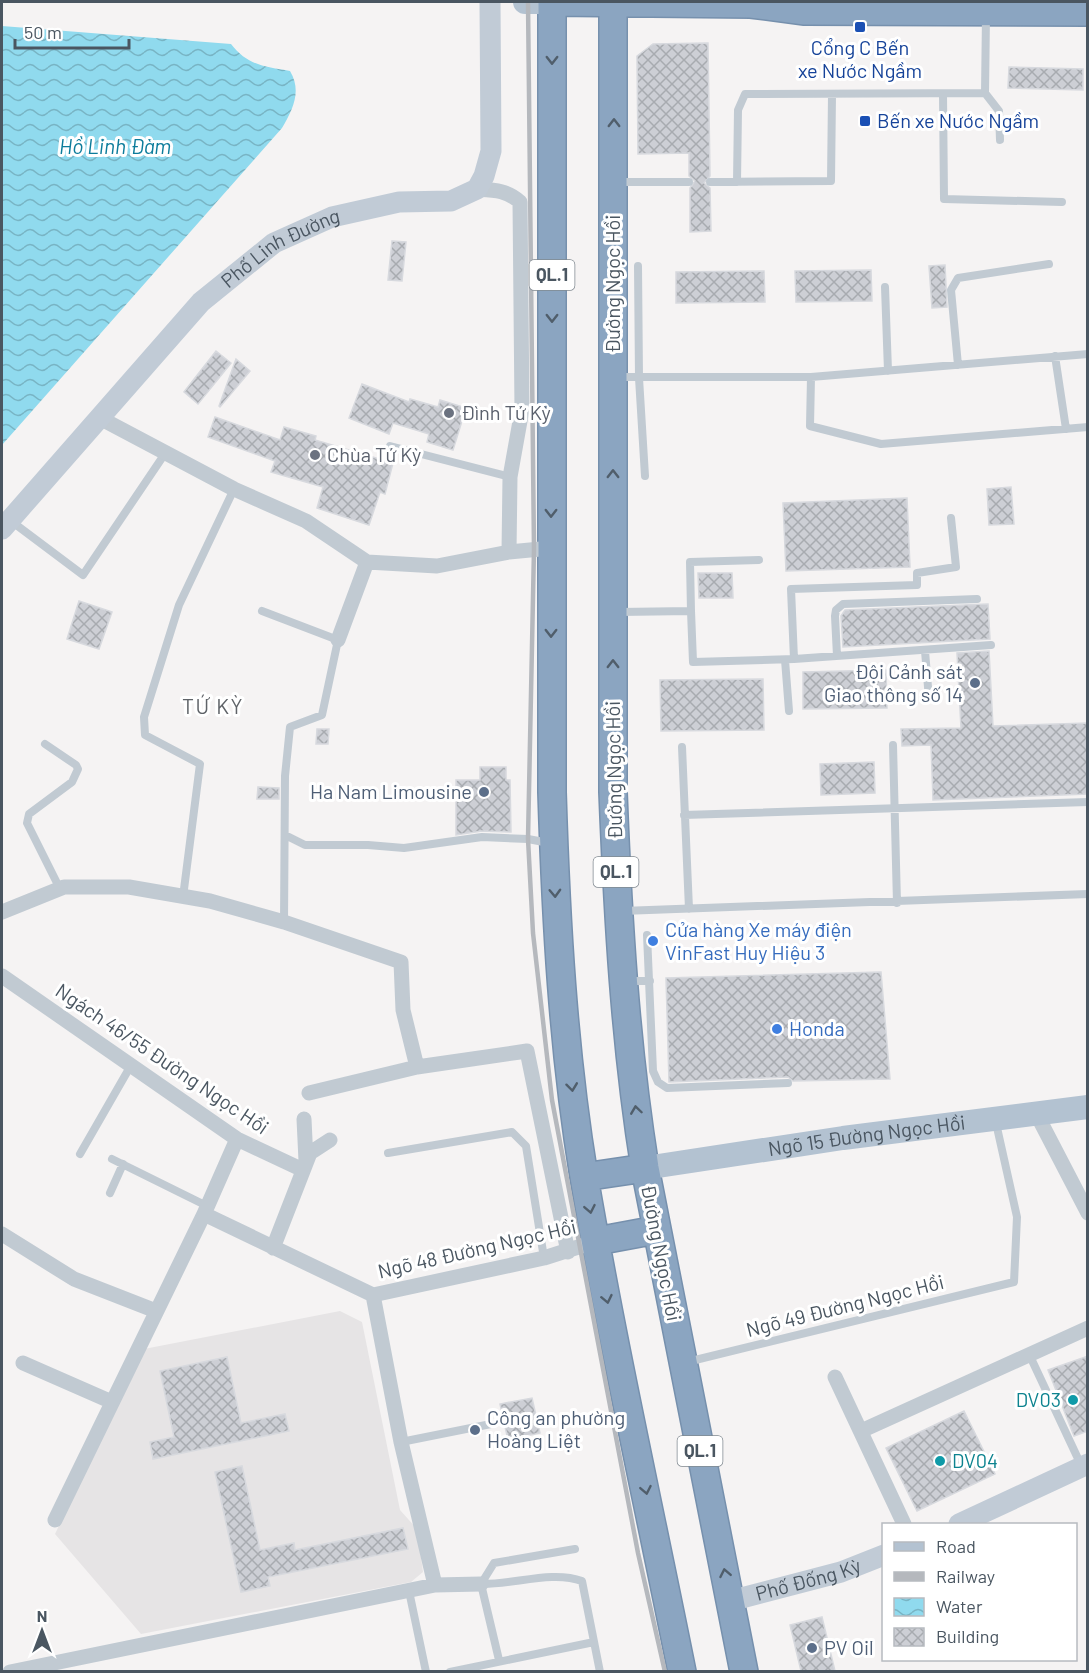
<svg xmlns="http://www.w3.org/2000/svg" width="1089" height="1673" viewBox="0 0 1089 1673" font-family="Barlow,sans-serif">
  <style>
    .education { fill: #e6e4e5 }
    .water { fill: url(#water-waves) }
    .building { fill: url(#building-cross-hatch); stroke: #d7d9de; stroke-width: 1.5 }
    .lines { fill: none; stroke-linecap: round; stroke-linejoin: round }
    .highway-casing { stroke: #7690ad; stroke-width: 30 }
    .lane { stroke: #c1cad2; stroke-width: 8 }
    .street { stroke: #c1cad2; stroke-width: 15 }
    .secondary { stroke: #c1cbd6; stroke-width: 21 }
    .primary { stroke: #b3c2d1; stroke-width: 24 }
    .highway { stroke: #8ba5c1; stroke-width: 27 }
    .rail { stroke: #b5b8bd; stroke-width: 4.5 }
    .oneway { stroke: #505e6b }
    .transit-dot { fill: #1a4fb4; stroke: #fff; stroke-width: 2 }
    .worship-dot { fill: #6b7280; stroke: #fff; stroke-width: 2 }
    .service-dot { fill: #5c6f8a; stroke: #fff; stroke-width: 2 }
    .shop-dot { fill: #3f7fe0; stroke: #fff; stroke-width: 2 }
    .culture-dot { fill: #0f9aa8; stroke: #fff; stroke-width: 2 }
    .labels { text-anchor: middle; stroke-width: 6; stroke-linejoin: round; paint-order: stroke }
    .shield { fill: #fff; stroke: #808990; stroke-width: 1.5 }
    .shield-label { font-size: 18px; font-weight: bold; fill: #4a5661 }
    .transit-label { font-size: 20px; fill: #164399; stroke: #fff }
    .street-label { font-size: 20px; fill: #4a5661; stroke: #fff }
    .worship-label { font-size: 20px; fill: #5b616d; stroke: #fff; text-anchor: start }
    .service-label { font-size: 20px; fill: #4e5e75; stroke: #fff; text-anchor: end }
    .shop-label { font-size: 20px; fill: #366cbe; stroke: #fff; text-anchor: start }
    .culture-label { font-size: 20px; fill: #0d838f; stroke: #fff; text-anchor: end }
    .water-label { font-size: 21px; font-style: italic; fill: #0c7c9b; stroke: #fff }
    .neighbourhood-label { font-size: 21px; letter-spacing: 1.5px; fill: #5f6368; stroke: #fff }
  </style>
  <defs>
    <pattern id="water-waves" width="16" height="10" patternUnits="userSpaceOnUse" patternTransform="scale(1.5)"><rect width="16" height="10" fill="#90daee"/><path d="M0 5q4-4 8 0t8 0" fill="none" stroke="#78b4c4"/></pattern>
    <pattern id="building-cross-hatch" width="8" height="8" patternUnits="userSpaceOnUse" patternTransform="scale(1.5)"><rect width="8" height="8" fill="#cdcfd5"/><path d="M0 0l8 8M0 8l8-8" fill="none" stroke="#a8abb0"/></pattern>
  </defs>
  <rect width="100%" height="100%" fill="#f5f3f3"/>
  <path class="education" d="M340,1311L362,1322L400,1510L417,1529L423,1572L411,1582L141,1634L55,1534L144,1349Z"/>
  <path class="water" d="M2,26L231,44C247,65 265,67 290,71C302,91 293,109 282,128L2,445Z"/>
  <path class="building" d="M708,43L710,176L704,183L710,188L711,231L690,232V188L695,181L689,176V153L638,154L637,56L653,44Z
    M1009,67L1083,69V90L1008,88Z
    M392,241L406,242L402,281L388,280Z
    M945,265L947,307L932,308L929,266Z
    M871,270L872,301L796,302L795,271Z
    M764,271L765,302L676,303V272Z
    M216,351L231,363L198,404L184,392Z
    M236,359L250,371L220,407L219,406Z
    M362,384L409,402L410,399L438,407L440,400L466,408L453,450L427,442L429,434L393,423L389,434L349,418Z
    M215,417L280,440L284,427L316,436L315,440L393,463L385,494L380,492L369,525L317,508L323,487L271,472L275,461L208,437Z
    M1011,487L1014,524L989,525L987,489Z
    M907,498L910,567L786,571L783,503Z
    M698,573H732L733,598H699Z
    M79,601L112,612L99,649L67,639Z
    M988,604L990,639L843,647L841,616L845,610Z
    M989,651L993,726L1088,723V794L933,800L931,745L902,746L901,729L961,728L957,653Z
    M886,670L887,708L803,709V672Z
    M763,679L764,730L661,731L660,680Z
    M317,729H329L328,744H316Z
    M874,762L875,793L821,795L820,764Z
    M480,767H506V780H510L511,832L482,831L456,835V780H480Z
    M258,787L279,788V799H257Z
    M881,972L890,1079L793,1081L788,1077L669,1082L666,978Z
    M1088,1356V1431L1074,1436L1048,1370Z
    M227,1357L241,1423L285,1414L289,1431L153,1459L150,1442L174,1437L160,1371Z
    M532,1398L540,1433L508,1440L500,1404Z
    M964,1411L995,1474L917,1511L886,1448Z
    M242,1466L260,1550L294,1543L295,1550L403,1528L408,1549L268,1577L270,1586L241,1592L215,1472Z
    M822,1617L835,1671H801L790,1625Z"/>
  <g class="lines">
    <defs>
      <path id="highway" d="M552,2V792C556,921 563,1050 584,1177C612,1342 649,1507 682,1672
        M552,2L751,4L805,11L1088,12
        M613,2V792C618,918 625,1043 645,1168L744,1672
        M584,1177L645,1168
        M597,1241L656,1230"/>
    </defs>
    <use href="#highway" class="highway-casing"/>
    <path class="lane" d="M986,15L985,93L999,111L1000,140
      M943,94L944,199L1062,202
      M619,182H689
      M710,182L831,181L832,95
      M737,182L738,110L745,94L985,93
      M638,266L639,378L645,476
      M885,287L888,371
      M1055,356L1066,429
      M958,365L951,290L958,278L1049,264
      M616,377H811L1088,354
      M811,377L810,426L881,444L1088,427
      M390,446L510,477
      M11,521L83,575L166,452
      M262,611L338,640L322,715L290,727L285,776L284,922
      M691,611L693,662L794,659L991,645
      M619,612L691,611L690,562L759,560
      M925,651L929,699
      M837,656L835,616L836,610L843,604L977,599
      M794,659L791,589L917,585V573L956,567L951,518
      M785,660L789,711
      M45,744L76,765L78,769L72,782L29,814L27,823L60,889
      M893,745L897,903
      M682,747L689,909
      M684,815L1088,802
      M285,835L305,845H368L404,848L482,837L528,839L549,843
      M183,897L200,764L145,735L144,717L179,605L234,489
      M622,911L1088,894
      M647,935L653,1071L658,1082L667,1088L788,1083
      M628,981H650
      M388,1153L512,1132L526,1146L544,1258
      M80,1154L130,1067
      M112,1159L207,1206
      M110,1193L123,1164
      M1029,1354L1081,1465
      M687,1362L1014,1282L1017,1217L996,1123
      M401,1442L491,1424
      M481,1584C513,1585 552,1570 582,1581L600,1672
      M409,1591L426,1672
      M499,1660L481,1584L494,1563L575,1549
      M450,1672L594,1642"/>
    <path class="street" d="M477,189C494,190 507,190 520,202L522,410L510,477L509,552
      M98,417L234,489L306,521L367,562L437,566L509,552L551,548
      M338,640L367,562
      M2,912L64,887H129L210,901L284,922L401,962L403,1010L417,1067L527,1051L568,1252
      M2,976L237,1139L303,1170
      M309,1093L417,1067
      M1036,1113L1088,1213
      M304,1119L306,1161
      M237,1139L204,1214L373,1295L544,1258L597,1241
      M2,1234L74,1279L156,1311
      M273,1248L310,1153L330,1140
      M373,1295L401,1442L435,1585
      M23,1363L112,1402
      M835,1377L904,1524
      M861,1431L1088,1328
      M55,1520L204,1214
      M10,1672L435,1585L481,1584"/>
    <g class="secondary">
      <path id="s1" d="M2,529L201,302L274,243L332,217L399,202L451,201L477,189L484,176L491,151L490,2"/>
      <path d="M959,1524L1088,1464"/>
      <path id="s2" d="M730,1601L841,1572L884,1555"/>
    </g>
    <g class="primary">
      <path d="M525,2H552"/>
      <path id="s3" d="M645,1168L843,1138L1088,1107"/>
    </g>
    <use href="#highway" class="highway"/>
    <path class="rail" d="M528,2L534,549L528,839L533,933L552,1100L638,1553L665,1672"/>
  </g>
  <defs><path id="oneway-chevron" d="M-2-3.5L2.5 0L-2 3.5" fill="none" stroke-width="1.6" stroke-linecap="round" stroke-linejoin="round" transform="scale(1.5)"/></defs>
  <g class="oneway">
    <use href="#oneway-chevron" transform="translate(552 60) rotate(90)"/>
    <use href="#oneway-chevron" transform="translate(614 123) rotate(-90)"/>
    <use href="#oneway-chevron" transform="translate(552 318) rotate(90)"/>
    <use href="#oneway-chevron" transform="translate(613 474) rotate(-90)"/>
    <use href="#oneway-chevron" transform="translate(551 513) rotate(90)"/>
    <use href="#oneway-chevron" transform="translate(551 633) rotate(90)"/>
    <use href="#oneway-chevron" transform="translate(613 664) rotate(-90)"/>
    <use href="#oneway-chevron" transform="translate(555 893) rotate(88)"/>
    <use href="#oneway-chevron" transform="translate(572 1087) rotate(83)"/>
    <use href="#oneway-chevron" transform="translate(636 1110) rotate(-98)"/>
    <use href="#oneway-chevron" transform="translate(590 1209) rotate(79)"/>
    <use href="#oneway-chevron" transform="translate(607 1299) rotate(78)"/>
    <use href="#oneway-chevron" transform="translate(646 1490) rotate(79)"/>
    <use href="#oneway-chevron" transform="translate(725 1573) rotate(-101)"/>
  </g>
  <g class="transit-dot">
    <rect x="854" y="21" width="12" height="12" rx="3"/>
    <rect x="859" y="115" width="12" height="12" rx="3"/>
  </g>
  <g class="worship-dot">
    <circle cx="449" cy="413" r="6"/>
    <circle cx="315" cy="455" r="6"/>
  </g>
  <g class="service-dot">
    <circle cx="975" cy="683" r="6"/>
    <circle cx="484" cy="792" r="6"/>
    <circle cx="475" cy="1430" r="6"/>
    <circle cx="812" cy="1648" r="6"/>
  </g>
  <g class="shop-dot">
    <circle cx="653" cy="941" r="6"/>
    <circle cx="777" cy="1029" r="6"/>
  </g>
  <g class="culture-dot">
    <circle cx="1073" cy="1400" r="6"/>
    <circle cx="940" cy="1461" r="6"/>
  </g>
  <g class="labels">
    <g class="shield">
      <rect x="529.5" y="260" width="45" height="30" rx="4.5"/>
      <rect x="593.5" y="857" width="45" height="30" rx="4.5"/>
      <rect x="677.5" y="1436" width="45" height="30" rx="4.5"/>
    </g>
    <g class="shield-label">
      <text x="552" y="281">QL.1</text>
      <text x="616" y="878">QL.1</text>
      <text x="700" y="1457">QL.1</text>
    </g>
    <g class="transit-label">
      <text x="860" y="55">Cổng C Bến<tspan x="860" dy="23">xe Nước Ngầm</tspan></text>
      <text x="877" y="128" text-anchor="start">Bến xe Nước Ngầm</text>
    </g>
    <g class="street-label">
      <text dy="7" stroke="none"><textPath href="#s1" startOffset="399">Phố Linh Đường</textPath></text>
      <text transform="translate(613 284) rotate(-90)" y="7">Đường Ngọc Hồi</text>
      <text transform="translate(614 770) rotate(-91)" y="7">Đường Ngọc Hồi</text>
      <text transform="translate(162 1059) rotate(34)" y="7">Ngách 46/55 Đường Ngọc Hồi</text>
      <text dy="7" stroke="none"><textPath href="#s3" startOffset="224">Ngõ 15 Đường Ngọc Hồi</textPath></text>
      <text transform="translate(477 1249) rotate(-13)" y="7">Ngõ 48 Đường Ngọc Hồi</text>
      <text transform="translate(661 1253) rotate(79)" y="7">Đường Ngọc Hồi</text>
      <text transform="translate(845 1306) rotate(-14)" y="7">Ngõ 49 Đường Ngọc Hồi</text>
      <text dy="7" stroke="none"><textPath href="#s2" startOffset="81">Phố Đống Kỳ</textPath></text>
    </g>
    <g class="worship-label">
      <text x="461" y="420">Đình Tứ Kỳ</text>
      <text x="327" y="462">Chùa Tứ Kỳ</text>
    </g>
    <g class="service-label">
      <text x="963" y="679">Đội Cảnh sát<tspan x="963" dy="23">Giao thông số 14</tspan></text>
      <text x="472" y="799">Ha Nam Limousine</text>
      <text x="487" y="1425" text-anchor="start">Công an phường<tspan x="487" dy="23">Hoàng Liệt</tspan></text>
      <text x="824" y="1655" text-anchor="start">PV Oil</text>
    </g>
    <g class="shop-label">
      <text x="665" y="937">Cửa hàng Xe máy điện<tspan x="665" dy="23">VinFast Huy Hiệu 3</tspan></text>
      <text x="789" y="1036">Honda</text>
    </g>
    <g class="culture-label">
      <text x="1061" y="1407">DV03</text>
      <text x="952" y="1468" text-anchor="start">DV04</text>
    </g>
    <g class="water-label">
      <text x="115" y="154">Hồ Linh Đàm</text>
    </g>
    <g class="neighbourhood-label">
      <text x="213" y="714">TỨ KỲ</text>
    </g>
  </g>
  <rect width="1089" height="1673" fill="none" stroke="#4a5661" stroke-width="6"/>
  <rect x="882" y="1523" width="195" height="138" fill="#ffffff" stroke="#b7bbc0" stroke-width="1.5"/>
  <rect x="894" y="1542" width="30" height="9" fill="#b3c2d1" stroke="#b7bbc0" stroke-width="1.5"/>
  <text x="936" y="1553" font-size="18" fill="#4a5661">Road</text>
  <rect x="894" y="1572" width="30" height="9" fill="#b5b8bd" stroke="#b7bbc0" stroke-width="1.5"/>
  <text x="936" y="1583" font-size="18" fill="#4a5661">Railway</text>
  <rect x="894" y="1598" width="30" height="18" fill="url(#water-waves)" stroke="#b7bbc0" stroke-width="1.5"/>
  <text x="936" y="1613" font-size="18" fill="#4a5661">Water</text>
  <rect x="894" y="1628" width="30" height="18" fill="url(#building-cross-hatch)" stroke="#b7bbc0" stroke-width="1.5"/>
  <text x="936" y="1643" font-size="18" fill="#4a5661">Building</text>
  <g transform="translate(42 1631)" stroke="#ffffff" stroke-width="4.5" paint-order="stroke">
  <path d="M0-4.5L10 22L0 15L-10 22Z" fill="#4a5661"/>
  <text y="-9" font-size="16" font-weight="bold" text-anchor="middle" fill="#4a5661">N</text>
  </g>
  <path d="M15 39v9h114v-9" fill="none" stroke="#4a5661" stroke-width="3"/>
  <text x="24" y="39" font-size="18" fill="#4a5661" stroke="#ffffff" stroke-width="4.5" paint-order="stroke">50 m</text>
</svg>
